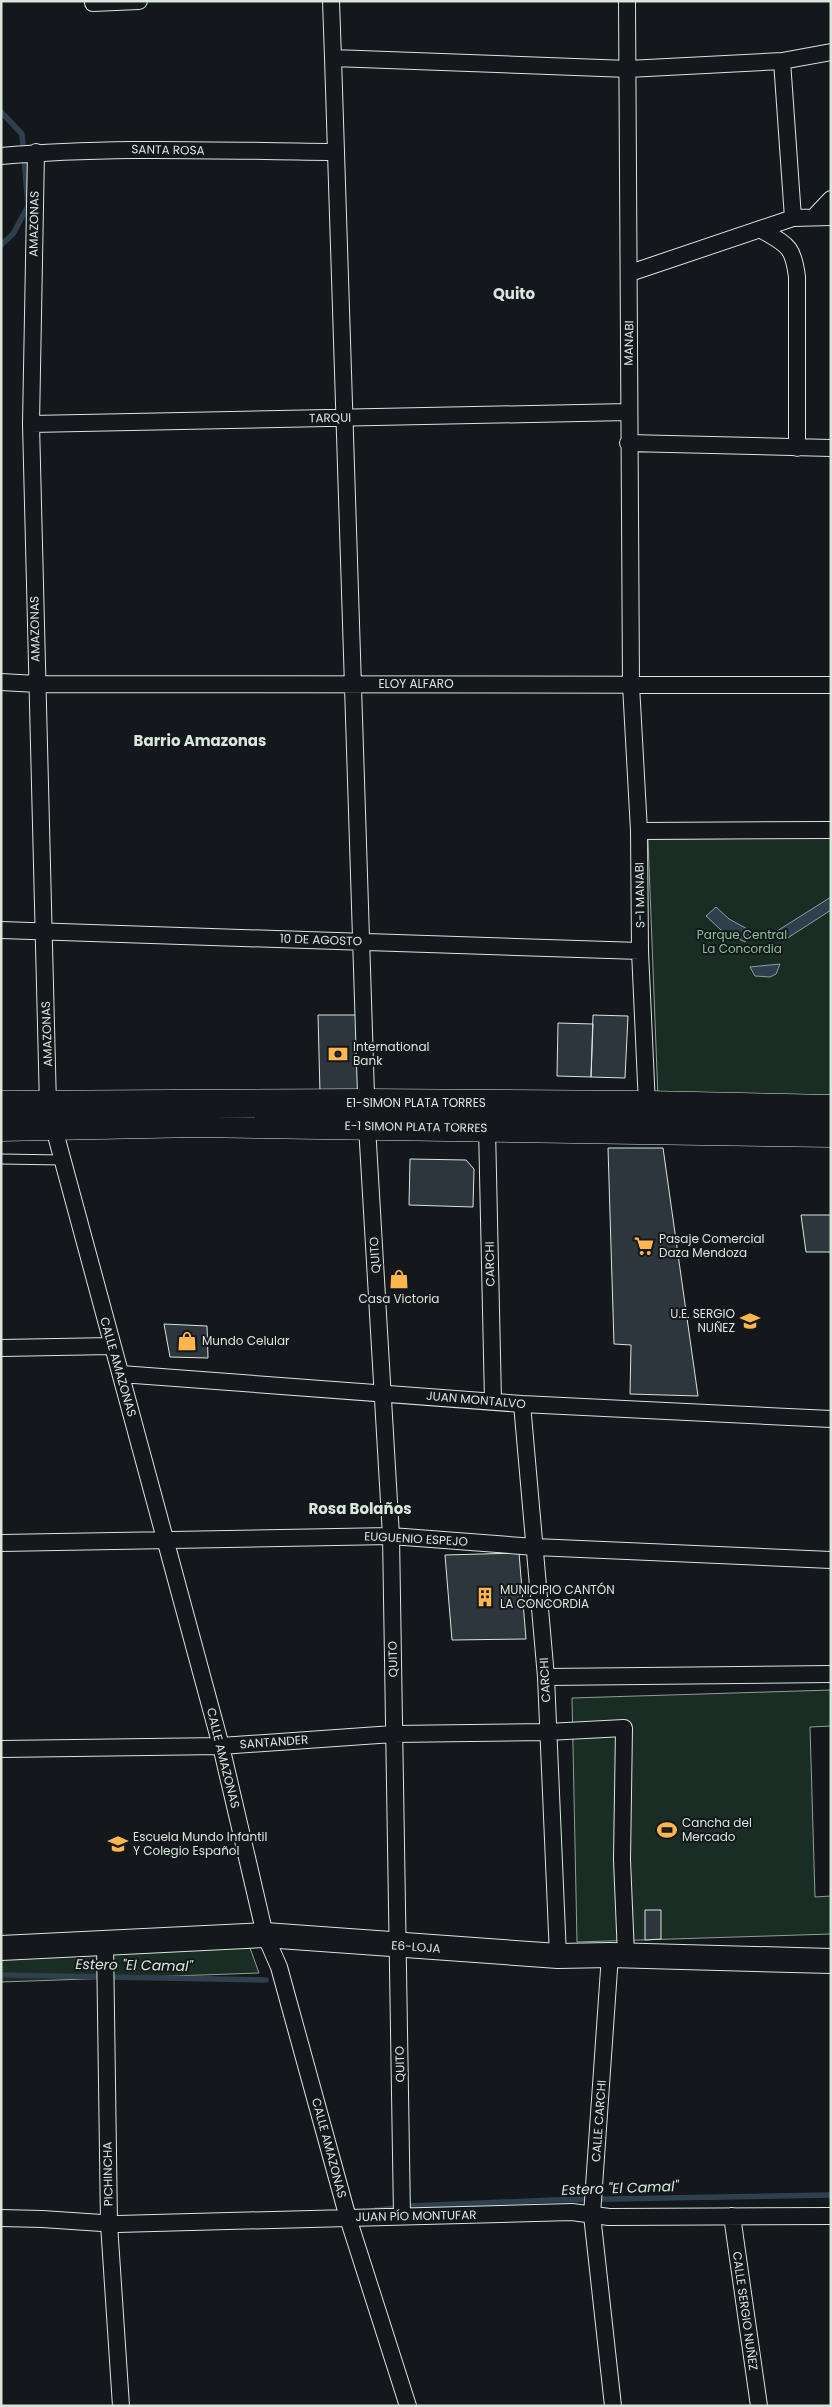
<svg xmlns="http://www.w3.org/2000/svg" width="832" height="2407" viewBox="0 0 832 2407" font-family="Poppins,sans-serif">
  <style>
    .green { fill: #1a2d24; stroke: #939e99 }
    .water { fill: #2f3f4d; stroke: #939e99 }
    .lines { fill: none; stroke-linecap: round; stroke-linejoin: round }
    .stream { stroke: #2f3f4d; stroke-width: 5.5 }
    .building { fill: #2c363c; stroke: #d8e6dc }
    .lane-casing { stroke: #d8e6dc; stroke-width: 11 }
    .street-casing { stroke: #d8e6dc; stroke-width: 18 }
    .secondary-casing { stroke: #d8e6dc; stroke-width: 26 }
    .highway-casing { stroke: #d8e6dc; stroke-width: 29 }
    .lane { stroke: #14181c; stroke-width: 9 }
    .street { stroke: #14181c; stroke-width: 16 }
    .secondary { stroke: #14181c; stroke-width: 24 }
    .highway { stroke: #14181c; stroke-width: 28 }
    .labels { text-anchor: middle; stroke-width: 4; stroke-linejoin: round; paint-order: stroke }
    .street-label { font-size: 12px; fill: #d8e6dc; stroke: #14181c }
    .park-label { font-size: 12px; fill: #8ac095; stroke: #14181c }
    .poi-label { font-size: 12px; fill: #d8e6dc; stroke: #14181c; text-anchor: start }
    .water-label { font-size: 14px; font-style: italic; fill: #d8e6dc; stroke: #14181c }
    .quarter-label { font-size: 15px; font-weight: bold; fill: #d8e6dc; stroke: #14181c }
  </style>
  <rect width="100%" height="100%" fill="#14181c"/>
  <path class="green" d="M831,838V1097L658,1098L648,839Z
    M831,1690V1726L810,1727L815,1897L831,1896V1934L577,1942L572,1698Z
    M250,1948L259,1973L1,1982V1954Z"/>
  <path class="water" d="M831,897V910L783,941L777,931Z
    M716,907L729,919L751,931L745,942L721,930L706,916Z
    M780,964L776,974L770,977L755,976L750,967Z"/>
  <g class="lines">
    <path class="stream" d="M1,112L22,134L28,206L13,234L1,245
      M1,1975L266,1980
      M410,2206L553,2200L831,2195
      M376,2210L395,2208"/>
  </g>
  <path class="building" d="M318,1015H356L359,1095L320,1093Z
    M593,1015L628,1016L625,1078L591,1077Z
    M558,1023L593,1024L591,1077L557,1076Z
    M608,1148H663L698,1396L630,1394L631,1345L614,1344Z
    M410,1159L466,1160L474,1169L473,1207L409,1205Z
    M801,1215H831V1252H806Z
    M164,1324L207,1326L208,1358L170,1357Z
    M519,1553L526,1639L452,1640L445,1555Z
    M645,1910H661V1939L645,1940Z"/>
  <g class="lines">
    <defs>
      <path id="lane" d="M1,1159L62,1160"/>
      <path id="street" d="M331,1L333,58L628,69L782,61L831,52
        M627,1L631,685L639,831L640,951L647,1105
        M93,3L139,1
        M333,58L367,1126L391,1536L402,2216
        M782,61L793,218
        M36,152L31,424L48,1106L221,1746L265,1935L279,1967L348,2218L408,2406
        M1,156C112,146 224,151 336,152
        M814,217L831,199
        M760,229C787,245 793,245 797,277V448
        M630,273L793,218L831,217
        M31,424L628,412
        M628,443L831,448
        M1,682L37,684L831,685
        M639,831L831,830
        M1,930L640,951
        M487,1128L493,1401
        M1,1348L112,1346
        M121,1374L522,1404L831,1419
        M522,1404L546,1677L558,1956
        M1,1543L391,1536L535,1547L831,1560
        M546,1677L831,1674
        M1,1749L221,1746L393,1734L547,1732L624,1728L622,1860L626,1955
        M105,1942L109,2224L121,2406
        M610,1955L592,2215L613,2406
        M732,2216L759,2406
        M1,2218L42,2219L117,2224L572,2212L609,2217L831,2216"/>
      <path id="secondary" d="M1,1948L265,1935L558,1956L610,1955L831,1961"/>
      <path id="highway" d="M1,1105L367,1103L647,1105L831,1109
        M1,1127L198,1123L831,1133"/>
    </defs>
    <use href="#lane" class="lane-casing"/>
    <use href="#street" class="street-casing"/>
    <use href="#secondary" class="secondary-casing"/>
    <use href="#highway" class="highway-casing"/>
    <use href="#lane" class="lane"/>
    <use href="#street" class="street"/>
    <use href="#secondary" class="secondary"/>
    <use href="#highway" class="highway"/>
  </g>
  <defs>
    <symbol id="bank-bare" viewBox="-9 -9 18 18"><path d="M-6-4H6V4H-6ZM0-2.3a2.3 2.3 0 1 0 0 4.6a2.3 2.3 0 1 0 0-4.6Z" fill="#ffb74d" stroke="#14181c" stroke-width="2.5" paint-order="stroke"/></symbol>
    <symbol id="supermarket-bare" viewBox="-9 -9 18 18"><path d="M-6-5.5h2.5l.6 2H6L4.5 2H-2.5L-4.4-4H-6ZM-1.5 3.2a1.3 1.3 0 1 0 .1 0ZM3 3.2a1.3 1.3 0 1 0 .1 0Z" fill="#ffb74d" stroke="#14181c" stroke-width="2.5" paint-order="stroke"/></symbol>
    <symbol id="shop-bare" viewBox="-9 -9 18 18"><path d="M-5-2.5h2.3a2.7 3.5 0 0 1 5.4 0H5L5.5 6h-11ZM-1.5-2.5h3a1.5 2.3 0 0 0-3 0Z" fill="#ffb74d" stroke="#14181c" stroke-width="2.5" paint-order="stroke"/></symbol>
    <symbol id="school-bare" viewBox="-9 -9 18 18"><path d="M0-5L7-2L0 1L-7-2ZM-4 1L0 2.5L4 1V4Q0 6-4 4Z" fill="#ffb74d" stroke="#14181c" stroke-width="2.5" paint-order="stroke"/></symbol>
    <symbol id="building-bare" viewBox="-9 -9 18 18"><path d="M-4-6H4V6H1V3H-1V6H-4ZM-2.5-4.3h1.7v1.8h-1.7ZM.8-4.3h1.7v1.8H.8ZM-2.5-1h1.7V.8h-1.7ZM.8-1h1.7V.8H.8Z" fill="#ffb74d" stroke="#14181c" stroke-width="2.5" paint-order="stroke"/></symbol>
    <symbol id="stadium-bare" viewBox="-9 -9 18 18"><path d="M0-5a6.5 5 0 1 0 0 10a6.5 5 0 1 0 0-10ZM-3.5-1.8h7v3.6h-7Z" fill="#ffb74d" stroke="#14181c" stroke-width="2.5" paint-order="stroke"/></symbol>
    <symbol id="university-bare" viewBox="-9 -9 18 18"><path d="M0-5L7-2L0 1L-7-2ZM-4 1L0 2.5L4 1V4Q0 6-4 4Z" fill="#ffb74d" stroke="#14181c" stroke-width="2.5" paint-order="stroke"/></symbol>
  </defs>
  <g fill-rule="evenodd">
    <use href="#bank-bare" x="324" y="1040" width="28" height="28"/>
    <use href="#supermarket-bare" x="630" y="1232" width="28" height="28"/>
    <use href="#shop-bare" x="385" y="1265" width="28" height="28"/>
    <use href="#school-bare" x="736" y="1307" width="28" height="28"/>
    <use href="#shop-bare" x="173" y="1327" width="28" height="28"/>
    <use href="#building-bare" x="471" y="1583" width="28" height="28"/>
    <use href="#stadium-bare" x="653" y="1816" width="28" height="28"/>
    <use href="#university-bare" x="104" y="1830" width="28" height="28"/>
  </g>
  <g class="labels">
    <g class="street-label">
      <text transform="translate(168 150) rotate(1)" y="4">SANTA ROSA</text>
      <text transform="translate(34 224) rotate(-89)" y="4">AMAZONAS</text>
      <text transform="translate(629 343) rotate(-89)" y="4">MANABI</text>
      <text transform="translate(330 418) rotate(-1)" y="4">TARQUI</text>
      <text transform="translate(35 629) rotate(-91)" y="4">AMAZONAS</text>
      <text x="416" y="688">ELOY ALFARO</text>
      <text transform="translate(640 895) rotate(-91)" y="4">S-1 MANABI</text>
      <text transform="translate(321 940) rotate(2)" y="4">10 DE AGOSTO</text>
      <text transform="translate(47 1034) rotate(-92)" y="4">AMAZONAS</text>
      <text x="416" y="1107">E1-SIMON PLATA TORRES</text>
      <text transform="translate(416 1127) rotate(1)" y="4">E-1 SIMON PLATA TORRES</text>
      <text transform="translate(375 1255) rotate(-94)" y="4">QUITO</text>
      <text transform="translate(490 1264) rotate(-91)" y="4">CARCHI</text>
      <text transform="translate(118 1367) rotate(74)" y="4">CALLE AMAZONAS</text>
      <text transform="translate(476 1400) rotate(5)" y="4">JUAN MONTALVO</text>
      <text transform="translate(416 1539) rotate(3)" y="4">EUGUENIO ESPEJO</text>
      <text transform="translate(393 1659) rotate(-91)" y="4">QUITO</text>
      <text transform="translate(545 1680) rotate(-93)" y="4">CARCHI</text>
      <text transform="translate(274 1742) rotate(-4)" y="4">SANTANDER</text>
      <text transform="translate(223 1758) rotate(76)" y="4">CALLE AMAZONAS</text>
      <text transform="translate(416 1947) rotate(4)" y="4">E6-LOJA</text>
      <text transform="translate(400 2064) rotate(-91)" y="4">QUITO</text>
      <text transform="translate(599 2121) rotate(-86)" y="4">CALLE CARCHI</text>
      <text transform="translate(329 2148) rotate(75)" y="4">CALLE AMAZONAS</text>
      <text transform="translate(108 2174) rotate(-91)" y="4">PICHINCHA</text>
      <text transform="translate(416 2216) rotate(-1)" y="4">JUAN PÍO MONTUFAR</text>
      <text transform="translate(745 2311) rotate(82)" y="4">CALLE SERGIO NUÑEZ</text>
    </g>
    <g class="park-label">
      <text x="742" y="939">Parque Central<tspan x="742" dy="14">La Concordia</tspan></text>
    </g>
    <g class="poi-label">
      <text x="353" y="1051">International<tspan x="353" dy="14">Bank</tspan></text>
      <text x="659" y="1243">Pasaje Comercial<tspan x="659" dy="14">Daza Mendoza</tspan></text>
      <text x="399" y="1303" text-anchor="middle">Casa Victoria</text>
      <text x="735" y="1318" text-anchor="end">U.E. SERGIO<tspan x="735" dy="14">NUÑEZ</tspan></text>
      <text x="202" y="1345">Mundo Celular</text>
      <text x="500" y="1594">MUNICIPIO CANTÓN<tspan x="500" dy="14">LA CONCORDIA</tspan></text>
      <text x="682" y="1827">Cancha del<tspan x="682" dy="14">Mercado</tspan></text>
      <text x="133" y="1841">Escuela Mundo Infantil<tspan x="133" dy="14">Y Colegio Español</tspan></text>
    </g>
    <g class="water-label">
      <text transform="translate(134 1965) rotate(1)" y="5">Estero "El Camal"</text>
      <text transform="translate(620 2188) rotate(-2)" y="5">Estero "El Camal"</text>
    </g>
    <g class="quarter-label">
      <text x="514" y="299">Quito</text>
      <text x="200" y="746">Barrio Amazonas</text>
      <text x="360" y="1514">Rosa Bolaños</text>
    </g>
  </g>
  <rect width="832" height="2407" fill="none" stroke="#d8e6dc" stroke-width="5"/>
</svg>
